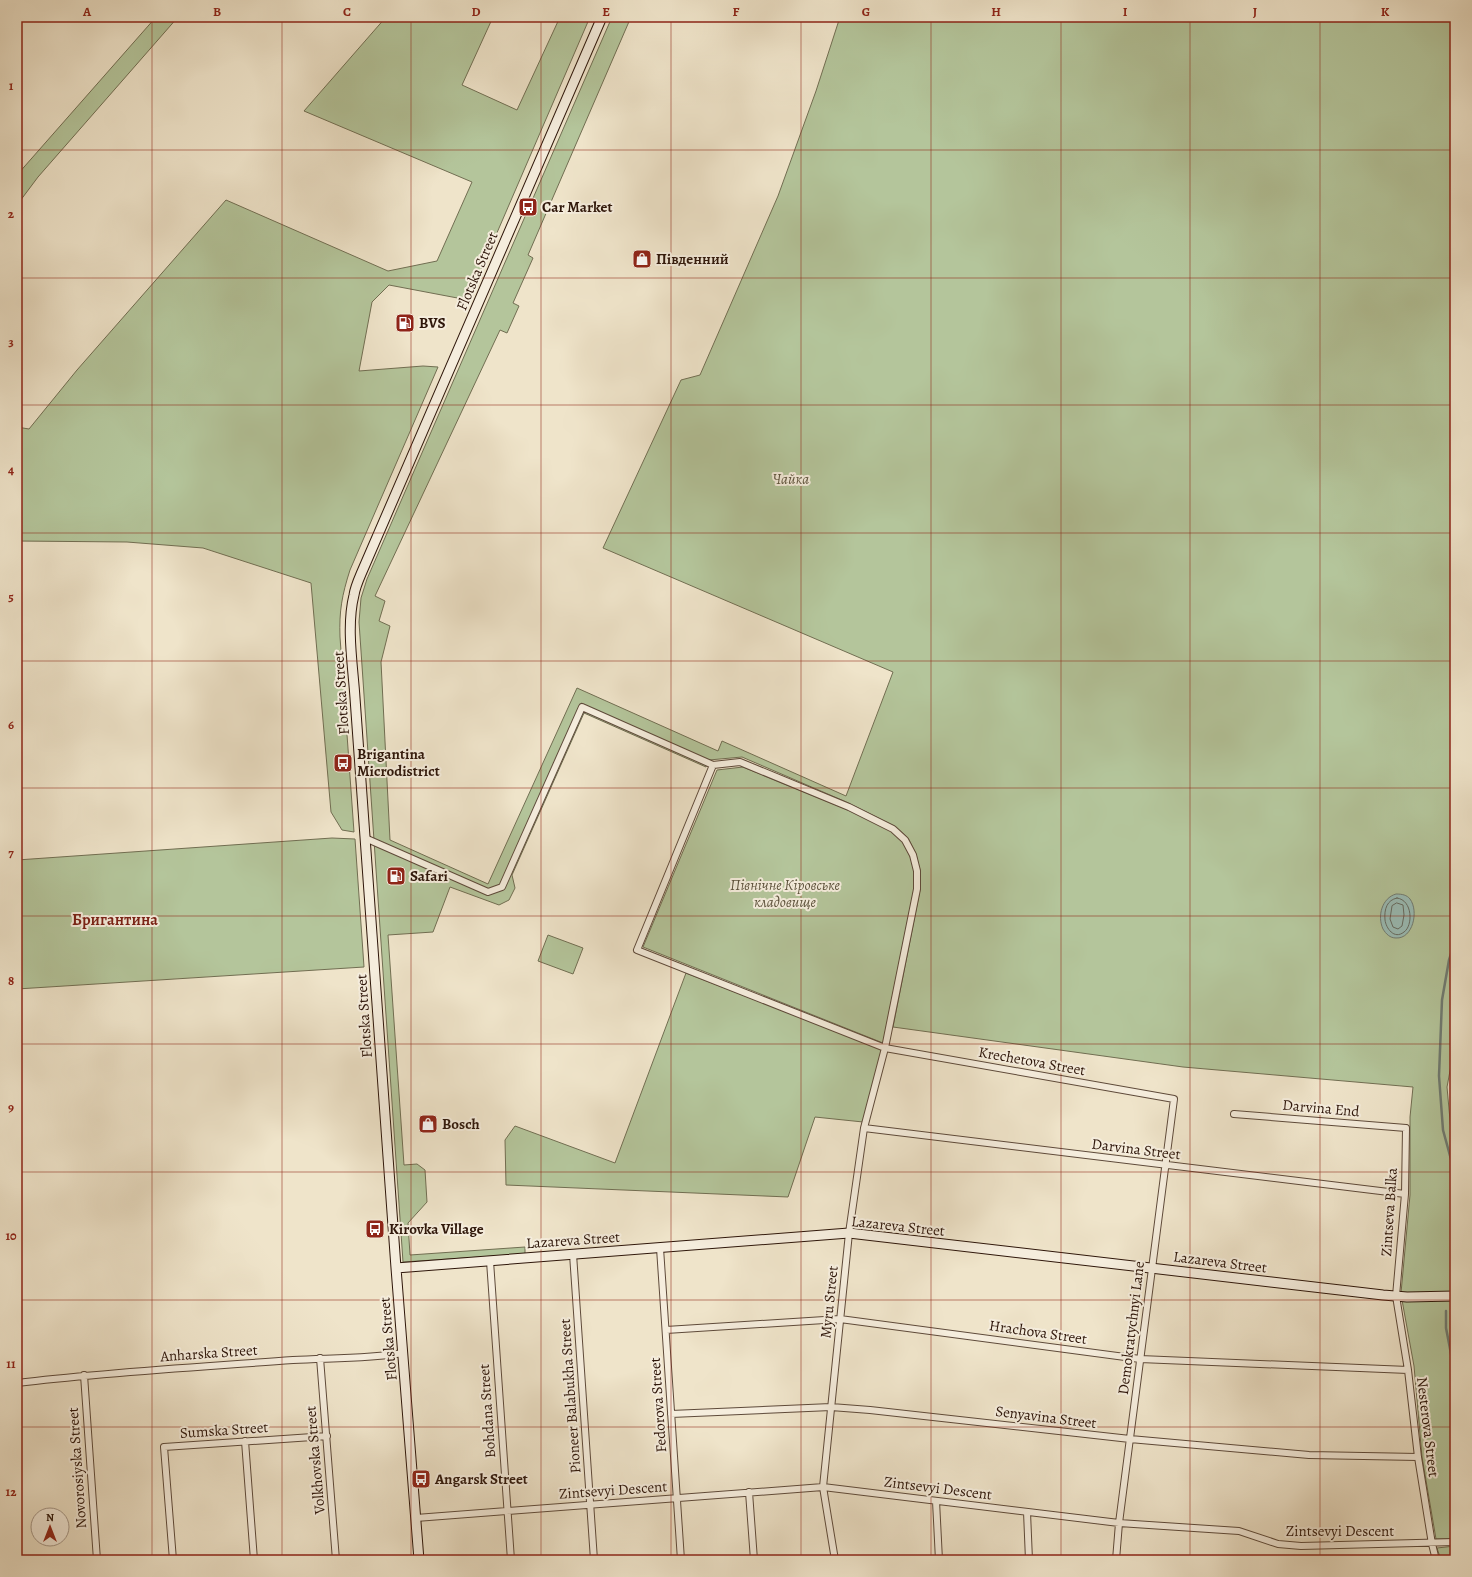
<svg xmlns="http://www.w3.org/2000/svg" width="1472" height="1577" viewBox="0 0 1472 1577" font-family="Alegreya,serif">
  <style>
    .green { fill: #b4c59b; stroke: #716e52 }
    .water { fill: #9abeb8; stroke: #6f7b72 }
    .lines { fill: none; stroke-linecap: round; stroke-linejoin: round }
    .shore { stroke: #646a61; stroke-width: 1 }
    .stream { stroke: #6f7b72; stroke-width: 2.5 }
    .street-casing { stroke: #5e4a3a; stroke-width: 8 }
    .secondary-casing { stroke: #2e160a; stroke-width: 11 }
    .street { stroke: #f5eddd; stroke-width: 6 }
    .secondary { stroke: #f5eddd; stroke-width: 9 }
    .grid { fill: none; stroke: #8f2418; stroke-width: 1; stroke-opacity: 0.55 }
    .labels { text-anchor: middle; stroke-width: 4; stroke-linejoin: round; paint-order: stroke }
    .poi-label { font-size: 15px; font-weight: bold; fill: #2e160a; stroke: #f5eddd; text-anchor: start }
    .street-label { font-size: 15px; fill: #2e160a; stroke: #f5eddd }
    .park-label { font-size: 15px; font-style: italic; fill: #5d533d; stroke: #f5eddd }
    .neighbourhood-label { font-size: 16px; font-weight: bold; fill: #7a1f14; stroke: #f5eddd }
    .neatline { fill: none; stroke: #8f2418; stroke-width: 1.5 }
    .grid-label { font-size: 13px; text-anchor: middle; font-weight: bold; fill: #8f2418 }
  </style>
  <rect width="100%" height="100%" fill="#efe4ca"/>
  <filter id="stains"><feTurbulence type="fractalNoise" baseFrequency=".005" numOctaves="4"/><feColorMatrix values="0 0 0 0 .2 0 0 0 0 .09 0 0 0 0 .02 0 0 0 .5 -.17"/></filter>
  <radialGradient id="worn" r=".72"><stop offset=".6" stop-color="#630" stop-opacity="0"/><stop offset="1" stop-color="#630" stop-opacity=".3"/></radialGradient>
  <path class="green" d="M156,17H178L38,177L17,205V175Z
    M386,17H493L462,85L517,110L560,17L569,18L570,17H590L468,300L389,285L372,302L359,371L423,366L438,367L350,570C342,595 339,611 340,637L354,832L342,830L331,812L311,583L203,548L127,542L17,541V427L29,429L77,370L226,200L388,271L437,261L472,182L304,111Z
    M612,17H631L528,255L533,258L513,303L519,306L507,333L500,330L375,596L385,601L379,621L390,626L381,662L390,840L488,884L577,688L718,751L722,741L846,796L893,672L603,548L681,380L700,375L778,196L816,91L840,17H1455V1044L1447,1087L1451,1131L1455,1145V1283L1453,1292L1401,1293L1410,1195V1117L1413,1087L1183,1067L893,1027L920,890V870L916,854L908,838L895,826L844,801L742,757L709,760L706,767L584,713L512,875L515,888L509,900L499,905L450,887L433,932L388,935L404,1165L417,1164L425,1170L427,1202L408,1223L410,1255L525,1247V1254L403,1262L359,622L361,598L367,579Z
    M743,767L848,810L892,831L902,841L910,856L914,871V889L883,1043L643,947L717,770Z
    M332,838L355,839L364,967L17,989V860Z
    M548,935L583,948L573,974L538,961Z
    M686,973L882,1049L863,1122L815,1117L788,1197L506,1185L505,1140L515,1126L615,1163Z
    M1453,1299L1455,1320V1539H1436L1422,1457L1414,1366L1402,1300Z
    M1455,1546V1560H1441L1437,1548Z"/>
  <path class="water" d="M1396,894C1402,894 1407,895 1410,899C1419,911 1413,939 1396,938C1390,938 1386,934 1383,929C1377,916 1382,898 1396,894Z"/>
  <g class="lines">
    <path class="shore" d="M1397,898C1413,900 1413,926 1404,932C1394,940 1386,928 1385,920C1384,909 1387,900 1397,898Z
      M1397,903L1403,905L1404,915L1402,926L1398,929L1393,927L1390,919L1392,906Z"/>
    <path class="stream" d="M1455,942L1449,960L1442,1000L1439,1076L1443,1130L1455,1174
      M1452,1279L1455,1269
      M1446,1311V1328L1453,1364"/>
    <defs>
      <path id="street" d="M713,765L637,950L885,1048L1174,1099L1119,1523L1116,1560
        M365,838L488,892L502,887L582,707L713,765L740,762L849,807L893,829L905,840L913,855L917,871V889L885,1048L864,1128L849,1233L823,1487L835,1560
        M1234,1114L1406,1128L1405,1194L1396,1296L1408,1370L1418,1457L1432,1544L1436,1560
        M864,1128L1405,1194
        M660,1248L681,1560
        M573,1254L594,1560
        M490,1261L511,1560
        M666,1330L840,1319L1140,1359L1408,1370
        M320,1358L336,1560
        M84,1375L97,1560
        M17,1383C109,1372 201,1367 293,1360C330,1358 367,1359 403,1353
        M671,1414L831,1407L870,1410L1130,1439L1309,1455L1418,1457
        M245,1441L254,1560
        M749,1492L754,1560
        M936,1501L939,1560
        M1027,1512L1029,1560
        M416,1518L823,1487L1119,1523L1239,1531L1278,1544L1301,1546L1455,1542
        M173,1560L164,1447L327,1436"/>
      <path id="secondary" d="M396,1268L849,1233L1383,1295L1407,1297L1455,1296
        M419,1560L396,1268L355,698C353,666 346,627 354,595C355,588 358,581 361,574L602,17"/>
    </defs>
    <use href="#street" class="street-casing"/>
    <use href="#secondary" class="secondary-casing"/>
    <use href="#street" class="street"/>
    <use href="#secondary" class="secondary"/>
  </g>
  <path class="grid" d="M152,17V1560M282,17V1560M411,17V1560M541,17V1560M671,17V1560M801,17V1560M931,17V1560M1061,17V1560M1190,17V1560M1320,17V1560M17,150H1455M17,278H1455M17,405H1455M17,533H1455M17,661H1455M17,788H1455M17,916H1455M17,1044H1455M17,1172H1455M17,1300H1455M17,1427H1455"/>
  <defs>
    <symbol id="bus-square" viewBox="-11 -11 22 22"><rect x="-9" y="-9" width="18" height="18" rx="4" fill="#8f2418" stroke="#f5eddd"/><path d="M-5-6H5V4H4V6H2V4H-2V6H-4V4H-5ZM-3.5-4V0h7V-4ZM-3.5 1.2v1.5H-2V1.2ZM2 1.2v1.5H3.5V1.2Z" fill="#fff"/></symbol>
    <symbol id="shop-square" viewBox="-11 -11 22 22"><rect x="-9" y="-9" width="18" height="18" rx="4" fill="#8f2418" stroke="#f5eddd"/><path d="M-5-2.5h2.3a2.7 3.5 0 0 1 5.4 0H5L5.5 6h-11ZM-1.5-2.5h3a1.5 2.3 0 0 0-3 0Z" fill="#fff"/></symbol>
    <symbol id="fuel-square" viewBox="-11 -11 22 22"><rect x="-9" y="-9" width="18" height="18" rx="4" fill="#8f2418" stroke="#f5eddd"/><path d="M-5.5-6h7V0h2V4h1.3V-2.5L3-4.5l.8-.8L6-3V5H2.5V1h-1V6h-7ZM-4.2-4.7v3.2H.2V-4.7Z" fill="#fff"/></symbol>
  </defs>
  <g fill-rule="evenodd">
    <use href="#bus-square" x="517" y="196" width="22" height="22"/>
    <use href="#shop-square" x="631" y="248" width="22" height="22"/>
    <use href="#fuel-square" x="394" y="312" width="22" height="22"/>
    <use href="#bus-square" x="332" y="752" width="22" height="22"/>
    <use href="#fuel-square" x="385" y="865" width="22" height="22"/>
    <use href="#shop-square" x="417" y="1113" width="22" height="22"/>
    <use href="#bus-square" x="364" y="1218" width="22" height="22"/>
    <use href="#bus-square" x="410" y="1468" width="22" height="22"/>
  </g>
  <g class="labels">
    <g class="poi-label">
      <text x="542" y="212">Car Market</text>
      <text x="656" y="264">Південний</text>
      <text x="419" y="328">BVS</text>
      <text x="357" y="759">Brigantina<tspan x="357" dy="17">Microdistrict</tspan></text>
      <text x="410" y="881">Safari</text>
      <text x="442" y="1129">Bosch</text>
      <text x="389" y="1234">Kirovka Village</text>
      <text x="435" y="1484">Angarsk Street</text>
    </g>
    <g class="street-label">
      <text transform="translate(477 271) rotate(-67)" y="5">Flotska Street</text>
      <text transform="translate(341 693) rotate(-94)" y="5">Flotska Street</text>
      <text transform="translate(364 1016) rotate(-94)" y="5">Flotska Street</text>
      <text transform="translate(1032 1061) rotate(10)" y="5">Krechetova Street</text>
      <text transform="translate(1321 1108) rotate(5)" y="5">Darvina End</text>
      <text transform="translate(1136 1149) rotate(7)" y="5">Darvina Street</text>
      <text transform="translate(1389 1212) rotate(-86)" y="5">Zintseva Balka</text>
      <text transform="translate(898 1226) rotate(6)" y="5">Lazareva Street</text>
      <text transform="translate(573 1240) rotate(-4)" y="5">Lazareva Street</text>
      <text transform="translate(1220 1262) rotate(7)" y="5">Lazareva Street</text>
      <text transform="translate(829 1302) rotate(-84)" y="5">Myru Street</text>
      <text transform="translate(1131 1328) rotate(-83)" y="5">Demokratychnyi Lane</text>
      <text transform="translate(1038 1332) rotate(8)" y="5">Hrachova Street</text>
      <text transform="translate(388 1339) rotate(-95)" y="5">Flotska Street</text>
      <text transform="translate(209 1353) rotate(-4)" y="5">Anharska Street</text>
      <text transform="translate(570 1396) rotate(-94)" y="5">Pioneer Balabukha Street</text>
      <text transform="translate(658 1405) rotate(-94)" y="5">Fedorova Street</text>
      <text transform="translate(487 1411) rotate(-94)" y="5">Bohdana Street</text>
      <text transform="translate(1046 1417) rotate(7)" y="5">Senyavina Street</text>
      <text transform="translate(1428 1427) rotate(83)" y="5">Nesterova Street</text>
      <text transform="translate(224 1430) rotate(-4)" y="5">Sumska Street</text>
      <text transform="translate(315 1460) rotate(-95)" y="5">Volkhovska Street</text>
      <text transform="translate(77 1468) rotate(-94)" y="5">Novorosiyska Street</text>
      <text transform="translate(938 1488) rotate(7)" y="5">Zintsevyi Descent</text>
      <text transform="translate(613 1490) rotate(-4)" y="5">Zintsevyi Descent</text>
      <text x="1340" y="1536">Zintsevyi Descent</text>
    </g>
    <g class="park-label">
      <text x="791" y="484">Чайка</text>
      <text x="785" y="890">Північне Кіровське<tspan x="785" dy="17">кладовище</tspan></text>
    </g>
    <g class="neighbourhood-label">
      <text x="115" y="925">Бригантина</text>
    </g>
  </g>
  <rect width="1472" height="1577" fill="none" stroke="#efe4ca" stroke-width="44"/>
  <g transform="translate(50 1527)"><circle r="19" fill="#f5eddd" stroke="#a59789"/>
  <path d="M0-3L7 15L0 10L-7 15Z" fill="#8f2418"/>
  <text y="-6" font-size="11" font-weight="bold" text-anchor="middle" fill="#2e160a">N</text>
  </g>
  <rect x="22" y="22" width="1428" height="1533" class="neatline"/>
  <g class="grid-label">
    <text x="87" y="16">A</text>
    <text x="217" y="16">B</text>
    <text x="347" y="16">C</text>
    <text x="476" y="16">D</text>
    <text x="606" y="16">E</text>
    <text x="736" y="16">F</text>
    <text x="866" y="16">G</text>
    <text x="996" y="16">H</text>
    <text x="1125" y="16">I</text>
    <text x="1255" y="16">J</text>
    <text x="1385" y="16">K</text>
    <text x="11" y="90">1</text>
    <text x="11" y="218">2</text>
    <text x="11" y="346">3</text>
    <text x="11" y="474">4</text>
    <text x="11" y="601">5</text>
    <text x="11" y="729">6</text>
    <text x="11" y="857">7</text>
    <text x="11" y="985">8</text>
    <text x="11" y="1112">9</text>
    <text x="11" y="1240">10</text>
    <text x="11" y="1368">11</text>
    <text x="11" y="1496">12</text>
  </g>
  <rect width="100%" height="100%" filter="url(#stains)"/>
  <rect width="100%" height="100%" fill="url(#worn)"/>
</svg>
